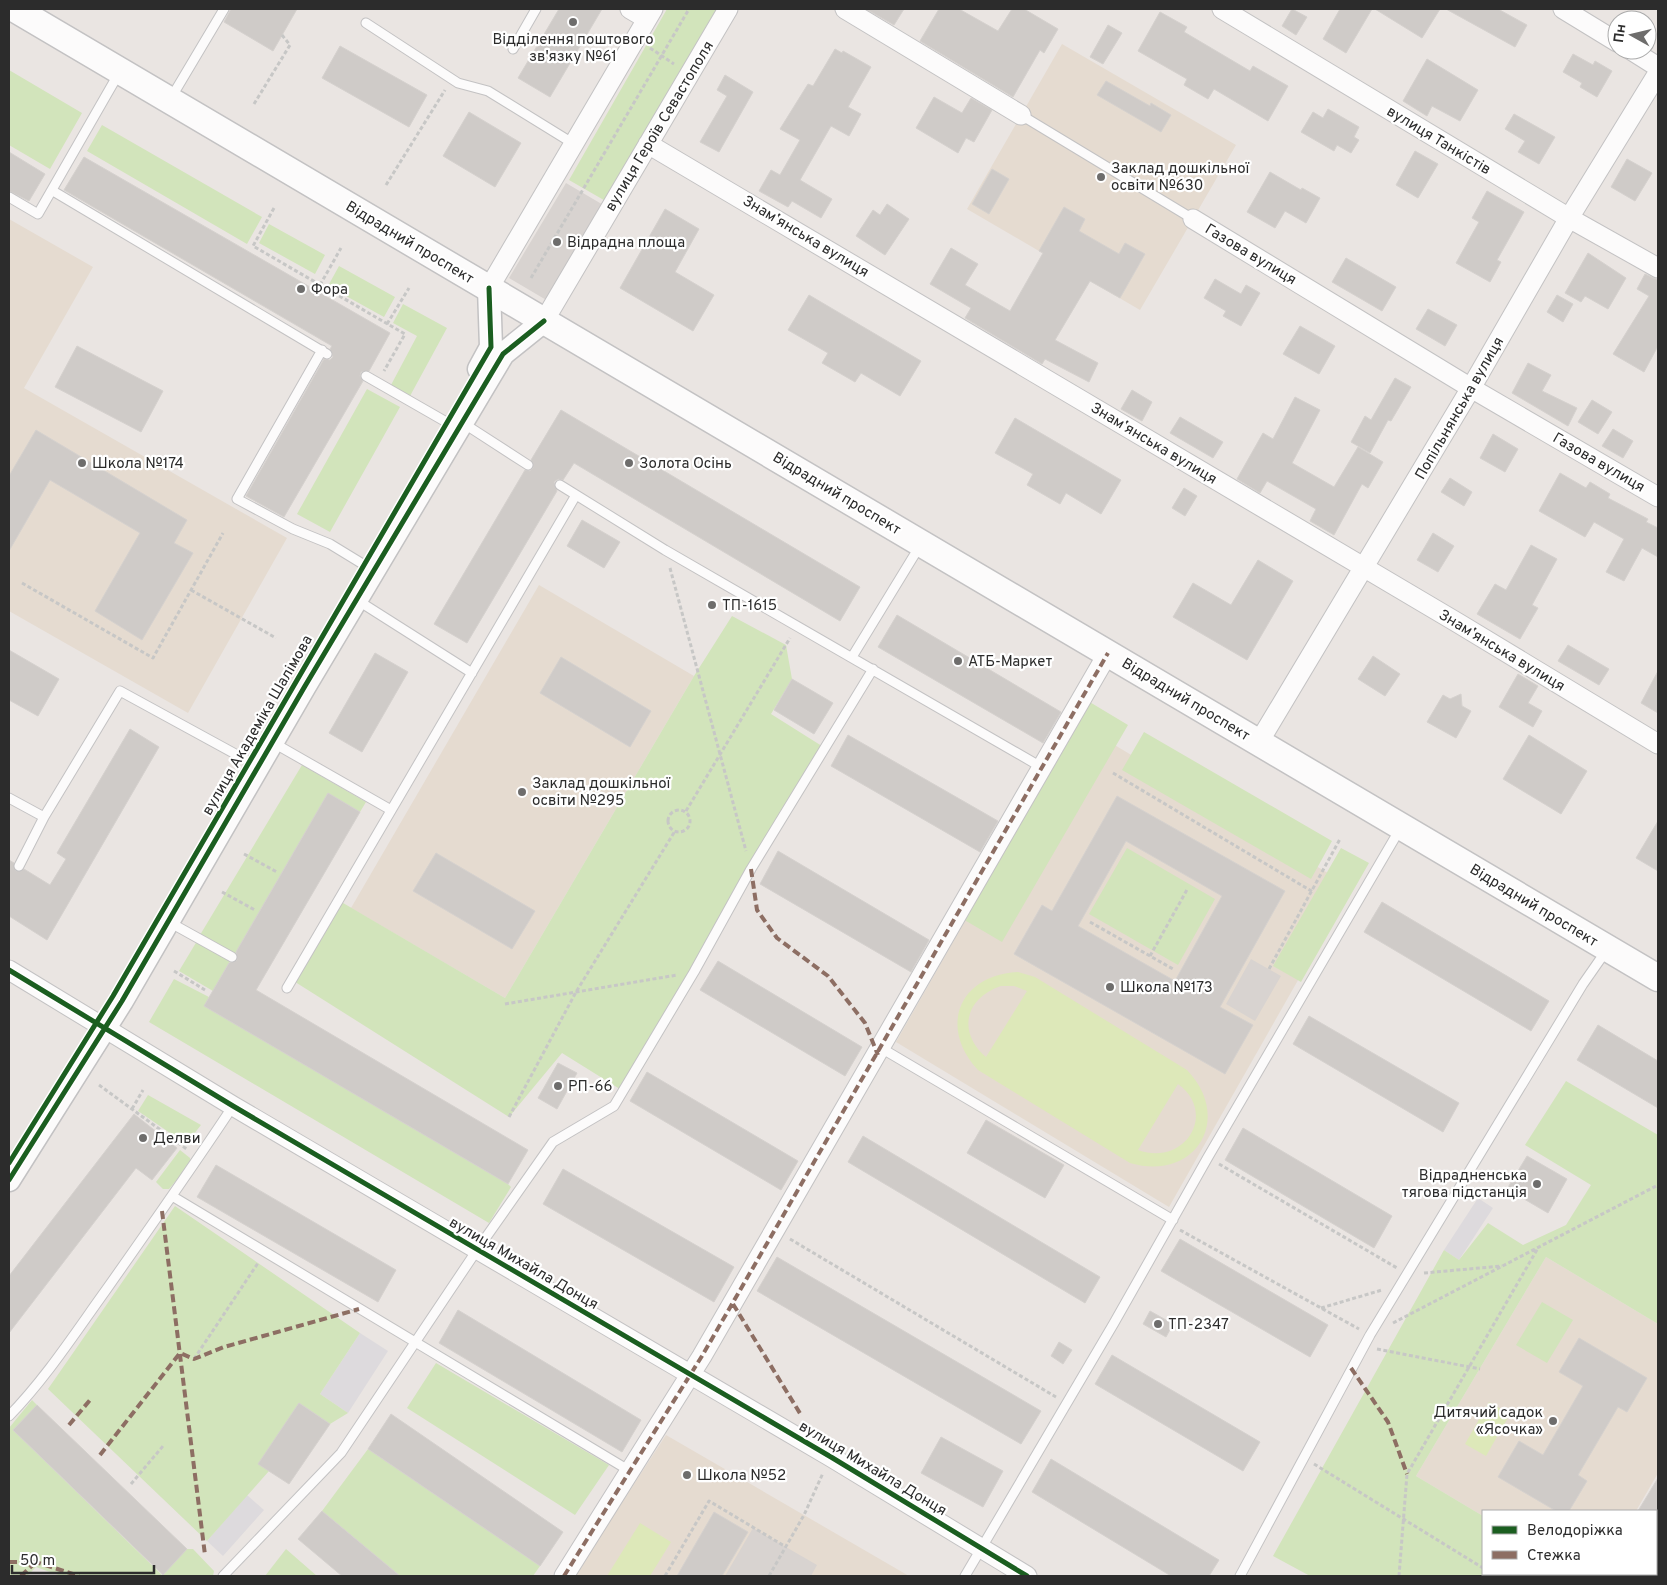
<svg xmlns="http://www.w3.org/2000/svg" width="1667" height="1585" viewBox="0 0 1667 1585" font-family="Overpass,sans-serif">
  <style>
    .industrial { fill: #dddadd }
    .education { fill: #e5dbd0 }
    .green { fill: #d2e4bb }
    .pitch { fill: #dde8b9; fill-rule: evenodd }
    .plaza { fill: #d8d3d0 }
    .building { fill: #cfcbc8; stroke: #d5d1ce; fill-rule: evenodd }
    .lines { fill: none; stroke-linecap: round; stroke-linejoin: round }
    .service-casing { stroke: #c3c2c3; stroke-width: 11 }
    .minor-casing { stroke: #c3c2c3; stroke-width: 21 }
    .tertiary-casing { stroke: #c3c2c3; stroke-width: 25 }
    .secondary-casing { stroke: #c3c2c3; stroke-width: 29 }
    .path { stroke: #c7c7c6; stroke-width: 3; stroke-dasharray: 4 2.5; stroke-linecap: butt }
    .service { stroke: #fcfbfb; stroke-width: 9 }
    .minor { stroke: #fcfbfb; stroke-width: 19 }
    .tertiary { stroke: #fcfbfb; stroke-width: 22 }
    .secondary { stroke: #fcfbfb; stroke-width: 26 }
    .quiet { stroke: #8d6e63; stroke-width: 4; stroke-dasharray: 8 4; stroke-linecap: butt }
    .cycleway-casing { stroke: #fff; stroke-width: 8 }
    .cycleway { stroke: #1b5e20; stroke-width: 5 }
    .poi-dot { fill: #6e6d6c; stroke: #fff; stroke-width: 2 }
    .labels { text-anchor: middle; stroke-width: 4.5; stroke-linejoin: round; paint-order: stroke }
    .poi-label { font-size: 15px; fill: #2c2c2c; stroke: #fff; text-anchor: start }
    .street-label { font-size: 15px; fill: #2c2c2c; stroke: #fff }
  </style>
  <rect width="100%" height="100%" fill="#eae5e2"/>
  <path class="industrial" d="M1478,1198L1493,1208L1459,1260L1444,1250Z
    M360,1333L388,1351L348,1413L320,1394Z
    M247,1495L264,1510L223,1556L207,1541Z"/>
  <path class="education" d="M1062,44L1236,145L1140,310L967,209Z
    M9,219L93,267L24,388L287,538L188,713L9,611Z
    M539,585L694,676L505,998L351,908Z
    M1078,723L1351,887L1169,1207L896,1042Z
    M1546,1257L1658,1324V1473L1636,1511H1483V1516L1416,1476Z
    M666,1435L909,1576H574Z"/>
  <path class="green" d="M667,9H722L609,203L569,180Z
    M9,70L82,113L50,169L9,145Z
    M102,125L262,217L247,244L87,151Z
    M269,224L325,255L315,274L259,243Z
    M339,266L395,297L384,317L328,286Z
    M403,304L447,328L410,396L391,385L417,336L393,323Z
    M367,389L400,407L330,532L297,514Z
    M732,616L786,645L792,679L771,714L825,748L623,1091L562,1053L509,1117L292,980L338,900L505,998L694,676Z
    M1088,701L1128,725L1002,942L961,918Z
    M1144,732L1332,841L1311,879L1122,770Z
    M302,765L366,802L360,812L328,794L235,954L200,935Z
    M1127,848L1215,899L1178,965L1089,914Z
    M1341,848L1369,863L1301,982L1273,966Z
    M197,941L230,961L213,991L179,971Z
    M174,979L209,997L205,1006L508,1184L511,1187L489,1223L149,1022Z
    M1566,1081L1658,1135V1324L1546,1257L1416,1476L1483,1516V1574H1579L1583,1576H1310L1273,1556L1444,1250L1459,1260L1488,1223L1523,1245L1566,1225L1591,1185L1525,1145Z
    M148,1095L201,1125L186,1144L138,1111Z
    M180,1150L190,1158V1164L169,1189H163L156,1182Z
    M175,1206L360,1333L320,1394L348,1413L330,1424L299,1403L269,1471L207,1541L48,1389Z
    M1542,1302L1573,1320L1547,1363L1516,1345Z
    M436,1363L609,1465L575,1515L407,1408Z
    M32,1400L37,1405L13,1430L162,1575L187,1549H193L214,1571L213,1576H61L36,1567L27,1576H9V1428Z
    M368,1449L540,1566L533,1576H400L322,1511Z
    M286,1549L317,1576H265Z"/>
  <path class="pitch" d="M1018,972L1035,977L1187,1070C1234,1119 1195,1182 1130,1163L978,1070C938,1027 959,975 1018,972ZM1001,986H1014L1027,991L986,1057C957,1032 965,998 1001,986ZM1178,1084C1218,1113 1185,1167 1138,1150Z
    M1489,1402L1510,1414L1486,1456L1465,1444Z
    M640,1523L671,1542L650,1576H607Z"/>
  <path class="plaza" d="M566,183L605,206L548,301L509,278Z
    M1251,959L1281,976L1255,1021L1226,1004Z
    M753,1528L817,1565L811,1576H725Z"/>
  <path class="building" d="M231,9H297L273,51L224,22Z
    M559,9H602L550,97L518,78Z
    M866,9H904L894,25Z
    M939,9H959L998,31L1012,9H1024L1058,29L1044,53L1040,50L1013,97L920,41Z
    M1292,9L1307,17L1296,35L1282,26Z
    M1340,9H1372L1346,53L1323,39Z
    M1375,9H1440L1422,38Z
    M1446,9H1498L1527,25L1515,47Z
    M1160,12L1187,27L1184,32L1250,71L1253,66L1288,86L1268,121L1214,89L1208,99L1184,85L1187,79L1138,51Z
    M1108,25L1122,33L1103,64L1090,57Z
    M340,46L427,95L409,127L322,78Z
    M835,49L842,53L843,51L871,67L848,107L861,114L849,136L831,126L800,180L832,199L821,218L792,201L788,207L759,191L771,170L780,175L800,140L780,129L808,84L813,86Z
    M1573,54L1593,65L1595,61L1612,71L1597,97L1580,87L1582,83L1563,72Z
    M1427,59L1478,90L1460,121L1432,106L1427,116L1403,101Z
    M725,75L753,92L719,152L700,142L727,96L717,90Z
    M1106,81L1150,106L1151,103L1171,115L1161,132L1097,95Z
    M934,97L962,113L971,98L992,110L974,142L966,138L958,153L916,128Z
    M1328,109L1359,127L1354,137L1359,140L1351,153L1337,145L1334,151L1301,132L1313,112L1323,118Z
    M469,112L521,143L495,187L443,156Z
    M1514,114L1555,137L1539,164L1518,152L1525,141L1505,129Z
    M1415,151L1438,164L1418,198L1396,185Z
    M9,152L45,174L29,201L9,191Z
    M84,157L390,333L369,371L361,372L360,376L363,381L284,517L246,496L324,359L330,360L333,357L330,349L332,346L64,190Z
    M1627,159L1652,173L1635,201L1611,187Z
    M992,169L1009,179L989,214L972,204Z
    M1270,172L1301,190L1302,188L1320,198L1306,223L1285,211L1275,228L1247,212Z
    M1487,191L1524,212L1497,260L1501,262L1490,282L1456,263L1479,222L1472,218Z
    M887,204L909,219L885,255L856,236L873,210L880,215Z
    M1064,207L1085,219L1079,231L1119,254L1125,243L1145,254L1120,298L1090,281L1055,340L1098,363L1089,382L1045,359L1042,364L965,318L971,308L930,284L951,248L978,264L965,285L1010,311L1043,253L1039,251Z
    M665,209L699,229L675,272L714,295L693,331L620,288Z
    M1588,253L1626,278L1608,309L1585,296L1581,302L1565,293Z
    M1346,258L1396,287L1382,311L1332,282Z
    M1645,274L1658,280V346L1644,372L1613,354L1649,296L1637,289Z
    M1215,279L1241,294L1246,285L1260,293L1241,326L1223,316L1226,311L1204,298Z
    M809,295L921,361L900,396L861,373L855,382L822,363L828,353L788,330Z
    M1557,295L1573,304L1563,322L1547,312Z
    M1428,309L1457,325L1445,346L1416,329Z
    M1300,326L1335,346L1319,374L1283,354Z
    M77,346L163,391L141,432L55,387Z
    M1528,363L1551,375L1542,391L1577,408L1568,426L1512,393Z
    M1395,378L1411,387L1391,421L1388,420L1370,453L1351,442L1365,416L1371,420Z
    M1132,390L1152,402L1142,421L1121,409Z
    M1295,397L1320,410L1292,463L1334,487L1358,447L1383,462L1368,488L1362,484L1334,535L1310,521L1316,509L1267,481L1260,493L1237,479L1263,433L1273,439Z
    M1592,400L1612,412L1598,434L1578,422Z
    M561,410L860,587L840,621L574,463L563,480L558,479L554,482L557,491L467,643L434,624L525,470L530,471L533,468L531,460Z
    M1180,417L1223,442L1213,458L1170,433Z
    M1015,418L1121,480L1101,514L1066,493L1060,504L1027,485L1033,474L995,453Z
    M1613,429L1633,441L1623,458L1602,446Z
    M36,430L187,520L174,543L193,553L142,640L95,611L140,533L50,480L9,551V476Z
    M1493,434L1518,449L1505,472L1480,458Z
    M1560,473L1586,488L1590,482L1610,494L1608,498L1648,519L1646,522L1658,528V557L1642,548L1624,581L1606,572L1624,539L1594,522L1585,537L1539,511Z
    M1450,478L1472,492L1464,506L1441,492Z
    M1184,488L1197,496L1185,516L1172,508Z
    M582,520L620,542L604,568L567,546Z
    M1433,533L1454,546L1438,572L1417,560Z
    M1531,545L1557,559L1532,605L1538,608L1520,639L1477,614L1495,584L1506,590Z
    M1258,560L1293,581L1247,660L1173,617L1193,583L1231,605Z
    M897,615L1061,712L1043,743L878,647Z
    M1568,645L1609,669L1599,685L1558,661Z
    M9,650L59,679L38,716L9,700Z
    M375,653L408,672L362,752L329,733Z
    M1373,656L1400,674L1385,696L1358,679Z
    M561,657L651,711L630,747L540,693Z
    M1658,671V713L1641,703Z
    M1518,674L1538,686L1528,703L1542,711L1533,727L1499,707Z
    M792,679L833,703L814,734L774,710Z
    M1461,694L1462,706L1471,711L1456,738L1427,722L1443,695L1450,699Z
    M130,729L159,747L47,940L9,916V860L14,863L16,871L24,869L50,885L66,859L57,853Z
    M848,735L998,821L980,852L831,766Z
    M1529,735L1587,771L1561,814L1503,779Z
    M328,793L360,812L256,990L528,1150L508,1184L204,1006L229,963L237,960L236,952Z
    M1117,796L1285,891L1220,1007L1253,1025L1225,1074L1014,954L1042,905L1052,911ZM1126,841L1222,896L1175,981L1078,926Z
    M1658,821V871L1636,858Z
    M778,851L929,940L911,972L760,884Z
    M436,853L535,911L512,949L413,891Z
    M1382,902L1549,1001L1531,1031L1364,932Z
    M718,961L862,1047L845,1076L700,990Z
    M1309,1016L1459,1103L1443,1132L1293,1044Z
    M1598,1025L1658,1061V1108L1577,1060Z
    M558,1063L577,1073L557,1109L538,1098Z
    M647,1072L798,1161L781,1190L630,1101Z
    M134,1114L177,1148L152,1180L136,1168L9,1333V1276Z
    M986,1120L1064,1165L1045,1198L967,1153Z
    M1243,1128L1392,1216L1374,1248L1225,1160Z
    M863,1136L1100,1277L1085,1303L848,1162Z
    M1527,1156L1567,1179L1548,1213L1507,1189Z
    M216,1165L396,1270L378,1302L197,1197Z
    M563,1169L734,1267L714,1302L543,1204Z
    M1180,1239L1328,1325L1310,1357L1161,1271Z
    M777,1257L1041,1411L1021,1444L757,1291Z
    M458,1310L641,1420L622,1452L439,1343Z
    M1150,1311L1173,1324L1166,1337L1143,1324Z
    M1579,1338L1647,1378L1627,1412L1618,1407L1578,1475L1587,1481L1569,1511H1556L1498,1477L1519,1441L1543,1455L1583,1386L1559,1372Z
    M1059,1342L1072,1350L1063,1364L1051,1356Z
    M1112,1355L1260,1442L1243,1471L1095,1384Z
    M299,1403L330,1424L289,1484L258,1464Z
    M37,1405L187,1549L163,1575L13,1430Z
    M391,1414L563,1532L540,1566L368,1449Z
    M941,1437L1003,1471L983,1507L921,1473Z
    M1051,1459L1219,1560L1209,1576H1171L1032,1492Z
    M1658,1478V1511H1638Z
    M322,1511L400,1576H342L298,1539Z
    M714,1512L748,1532L722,1576H677Z"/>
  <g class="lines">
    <defs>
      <path id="service" d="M366,23L458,83L488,91L574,144
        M513,49L536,9
        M171,98L224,9
        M1021,115L1193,219
        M53,191L327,354
        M9,197L38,214L119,73
        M322,350L237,499L293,529L330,544L366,566
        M366,376L448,423
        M463,423L528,465
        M560,485L665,550L1043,768
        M357,600L472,673
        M852,657L921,544
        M272,742L391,810
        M9,798L44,817
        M19,866L44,817L120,691L250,762
        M169,922L232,957
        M287,988L576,495
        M881,1048L1173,1220
        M172,1196L630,1471
        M9,1416C46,1378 75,1333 106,1290C149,1229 192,1168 233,1106
        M223,1576L341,1453L477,1250L553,1142L614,1106L694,972L751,869L873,669
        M965,1576L1114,1323L1208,1157L1400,829
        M1240,1576L1370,1335L1583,984L1606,951"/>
      <path id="minor" d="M630,9L647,19
        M845,9L1021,115
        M1222,9L1569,218L1658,268
        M1563,9L1617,42
        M1631,50L1658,67
        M648,144L1458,623L1658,744
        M1193,219L1471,388L1658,497
        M489,288L653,9
        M544,321L728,9
        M1259,742L1471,388L1569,218L1658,73
        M9,970L233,1106L831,1457L1027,1576
        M564,1576L702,1356L1108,653"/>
      <path id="tertiary" d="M479,369L491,347L489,288
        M9,1180L122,1001L305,686L503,354L544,321"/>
      <path id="secondary" d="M15,9L1658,978"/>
    </defs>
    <use href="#service" class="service-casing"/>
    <use href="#minor" class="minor-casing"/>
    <use href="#tertiary" class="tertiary-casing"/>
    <use href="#secondary" class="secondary-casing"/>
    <path class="path" d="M650,48L674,64
      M254,104L290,45L282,35
      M386,185L445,90
      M274,208L253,246L405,334L384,371
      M531,278L689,9
      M320,285L341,248
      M387,324L409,288
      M670,568L746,851
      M22,583L153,658L223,533
      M191,590L276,638
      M1113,773L1313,892
      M668 821a11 11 0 1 1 22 0a11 11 0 1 1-22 0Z
      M686,811L790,638
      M244,854L277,872
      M222,892L255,910
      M1090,922L1173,969
      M1150,956L1188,888
      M1269,969L1340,839
      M174,971L205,990
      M505,1004L677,975
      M99,1085L188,1150
      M132,1109L143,1090
      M509,1117L576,992L675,831
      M1219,1164L1397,1268
      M1180,1230L1359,1329
      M790,1239L1056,1397
      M1424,1273L1502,1266
      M1321,1308L1382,1290
      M1393,1323L1658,1185
      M1377,1349L1480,1369
      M194,1359L258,1263
      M1314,1464L1483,1568
      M131,1484L163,1446
      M1493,1574L1498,1576
      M665,1576L709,1501L786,1547
      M769,1576L804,1515L823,1473
      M1399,1576L1407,1474L1538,1248"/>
    <use href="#service" class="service"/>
    <use href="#minor" class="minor"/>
    <use href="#tertiary" class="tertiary"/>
    <use href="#secondary" class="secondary"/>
    <path class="quiet" d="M751,869L757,910L777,938L828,976L865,1023L878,1055
      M162,1211L205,1555
      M733,1304L801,1415
      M1351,1368L1388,1422L1407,1474
      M69,1425L90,1400
      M100,1455L180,1353L194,1359L224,1347L359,1309
      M9,1562H36L79,1576
      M21,1576L36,1562
      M564,1576L702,1356L1108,653"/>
    <defs>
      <path id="cycleway" d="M9,970L233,1106L831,1457L1027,1576
        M9,1163L113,996L491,347L489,288
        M9,1180L122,1001L305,686L503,354L544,321"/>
    </defs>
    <use href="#cycleway" class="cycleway-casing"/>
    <use href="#cycleway" class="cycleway"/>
  </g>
  <g class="poi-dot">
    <circle cx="573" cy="22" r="5"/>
    <circle cx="1101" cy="177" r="5"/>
    <circle cx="557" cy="242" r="5"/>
    <circle cx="301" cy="289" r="5"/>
    <circle cx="82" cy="463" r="5"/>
    <circle cx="629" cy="463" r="5"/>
    <circle cx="712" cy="605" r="5"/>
    <circle cx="958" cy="661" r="5"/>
    <circle cx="522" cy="792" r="5"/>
    <circle cx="1110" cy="987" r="5"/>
    <circle cx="558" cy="1086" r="5"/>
    <circle cx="143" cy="1138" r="5"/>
    <circle cx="1537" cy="1184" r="5"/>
    <circle cx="1158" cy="1324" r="5"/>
    <circle cx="1553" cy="1421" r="5"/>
    <circle cx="687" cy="1475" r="5"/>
  </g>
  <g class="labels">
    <g class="poi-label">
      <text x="573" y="44" text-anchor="middle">Відділення поштового<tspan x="573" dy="17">зв'язку №61</tspan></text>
      <text x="1111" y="173">Заклад дошкільної<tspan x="1111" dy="17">освіти №630</tspan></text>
      <text x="567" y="247">Відрадна площа</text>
      <text x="311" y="294">Фора</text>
      <text x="92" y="468">Школа №174</text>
      <text x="639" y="468">Золота Осінь</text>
      <text x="722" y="610">ТП-1615</text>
      <text x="968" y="666">АТБ-Маркет</text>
      <text x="532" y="788">Заклад дошкільної<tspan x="532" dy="17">освіти №295</tspan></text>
      <text x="1120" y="992">Школа №173</text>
      <text x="568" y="1091">РП-66</text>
      <text x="153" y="1143">Делви</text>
      <text x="1527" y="1180" text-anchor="end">Відрадненська<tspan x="1527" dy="17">тягова підстанція</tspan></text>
      <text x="1168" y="1329">ТП-2347</text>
      <text x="1543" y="1417" text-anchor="end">Дитячий садок<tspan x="1543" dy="17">«Ясочка»</tspan></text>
      <text x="697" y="1480">Школа №52</text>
    </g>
    <g class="street-label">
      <text transform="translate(659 126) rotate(-59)" y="5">вулиця Героїв Севастополя</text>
      <text transform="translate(1439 140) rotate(31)" y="5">вулиця Танкістів</text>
      <text transform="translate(806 236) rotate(31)" y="5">Знамʼянська вулиця</text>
      <text transform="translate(410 242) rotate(31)" y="5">Відрадний проспект</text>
      <text transform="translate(1251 254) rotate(31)" y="5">Газова вулиця</text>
      <text transform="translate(1459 408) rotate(-60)" y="5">Попільнянська вулиця</text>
      <text transform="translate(1154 443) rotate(31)" y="5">Знамʼянська вулиця</text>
      <text transform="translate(1599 462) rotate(30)" y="5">Газова вулиця</text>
      <text transform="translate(837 493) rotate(31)" y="5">Відрадний проспект</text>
      <text transform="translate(1502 650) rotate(31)" y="5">Знамʼянська вулиця</text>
      <text transform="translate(1186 699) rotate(31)" y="5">Відрадний проспект</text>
      <text transform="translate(257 725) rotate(-60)" y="5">вулиця Академіка Шалімова</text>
      <text transform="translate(1534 905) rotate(31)" y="5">Відрадний проспект</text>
      <text transform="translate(524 1263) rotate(30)" y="5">вулиця Михайла Донця</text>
      <text transform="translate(873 1468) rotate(31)" y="5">вулиця Михайла Донця</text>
    </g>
  </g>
  <rect width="1667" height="1585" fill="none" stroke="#2c2c2c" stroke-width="20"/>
  <rect x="1482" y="1510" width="175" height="65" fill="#ffffff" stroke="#ababab"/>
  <rect x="1492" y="1526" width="25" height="8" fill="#1b5e20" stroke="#ababab"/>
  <text x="1527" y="1535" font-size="15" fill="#2c2c2c">Велодоріжка</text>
  <rect x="1492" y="1551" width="25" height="8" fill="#8d6e63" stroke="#ababab"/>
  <text x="1527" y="1560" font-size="15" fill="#2c2c2c">Стежка</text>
  <g transform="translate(1632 35) rotate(278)"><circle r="24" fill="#ffffff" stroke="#ababab"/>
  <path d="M0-4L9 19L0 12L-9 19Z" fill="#6e6d6c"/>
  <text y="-8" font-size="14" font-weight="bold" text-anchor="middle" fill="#2c2c2c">Пн</text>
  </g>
  <path d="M12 1565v8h142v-8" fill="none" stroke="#2c2c2c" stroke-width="2.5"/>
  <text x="20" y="1565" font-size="15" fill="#2c2c2c" stroke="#ffffff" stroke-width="4" paint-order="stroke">50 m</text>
</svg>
